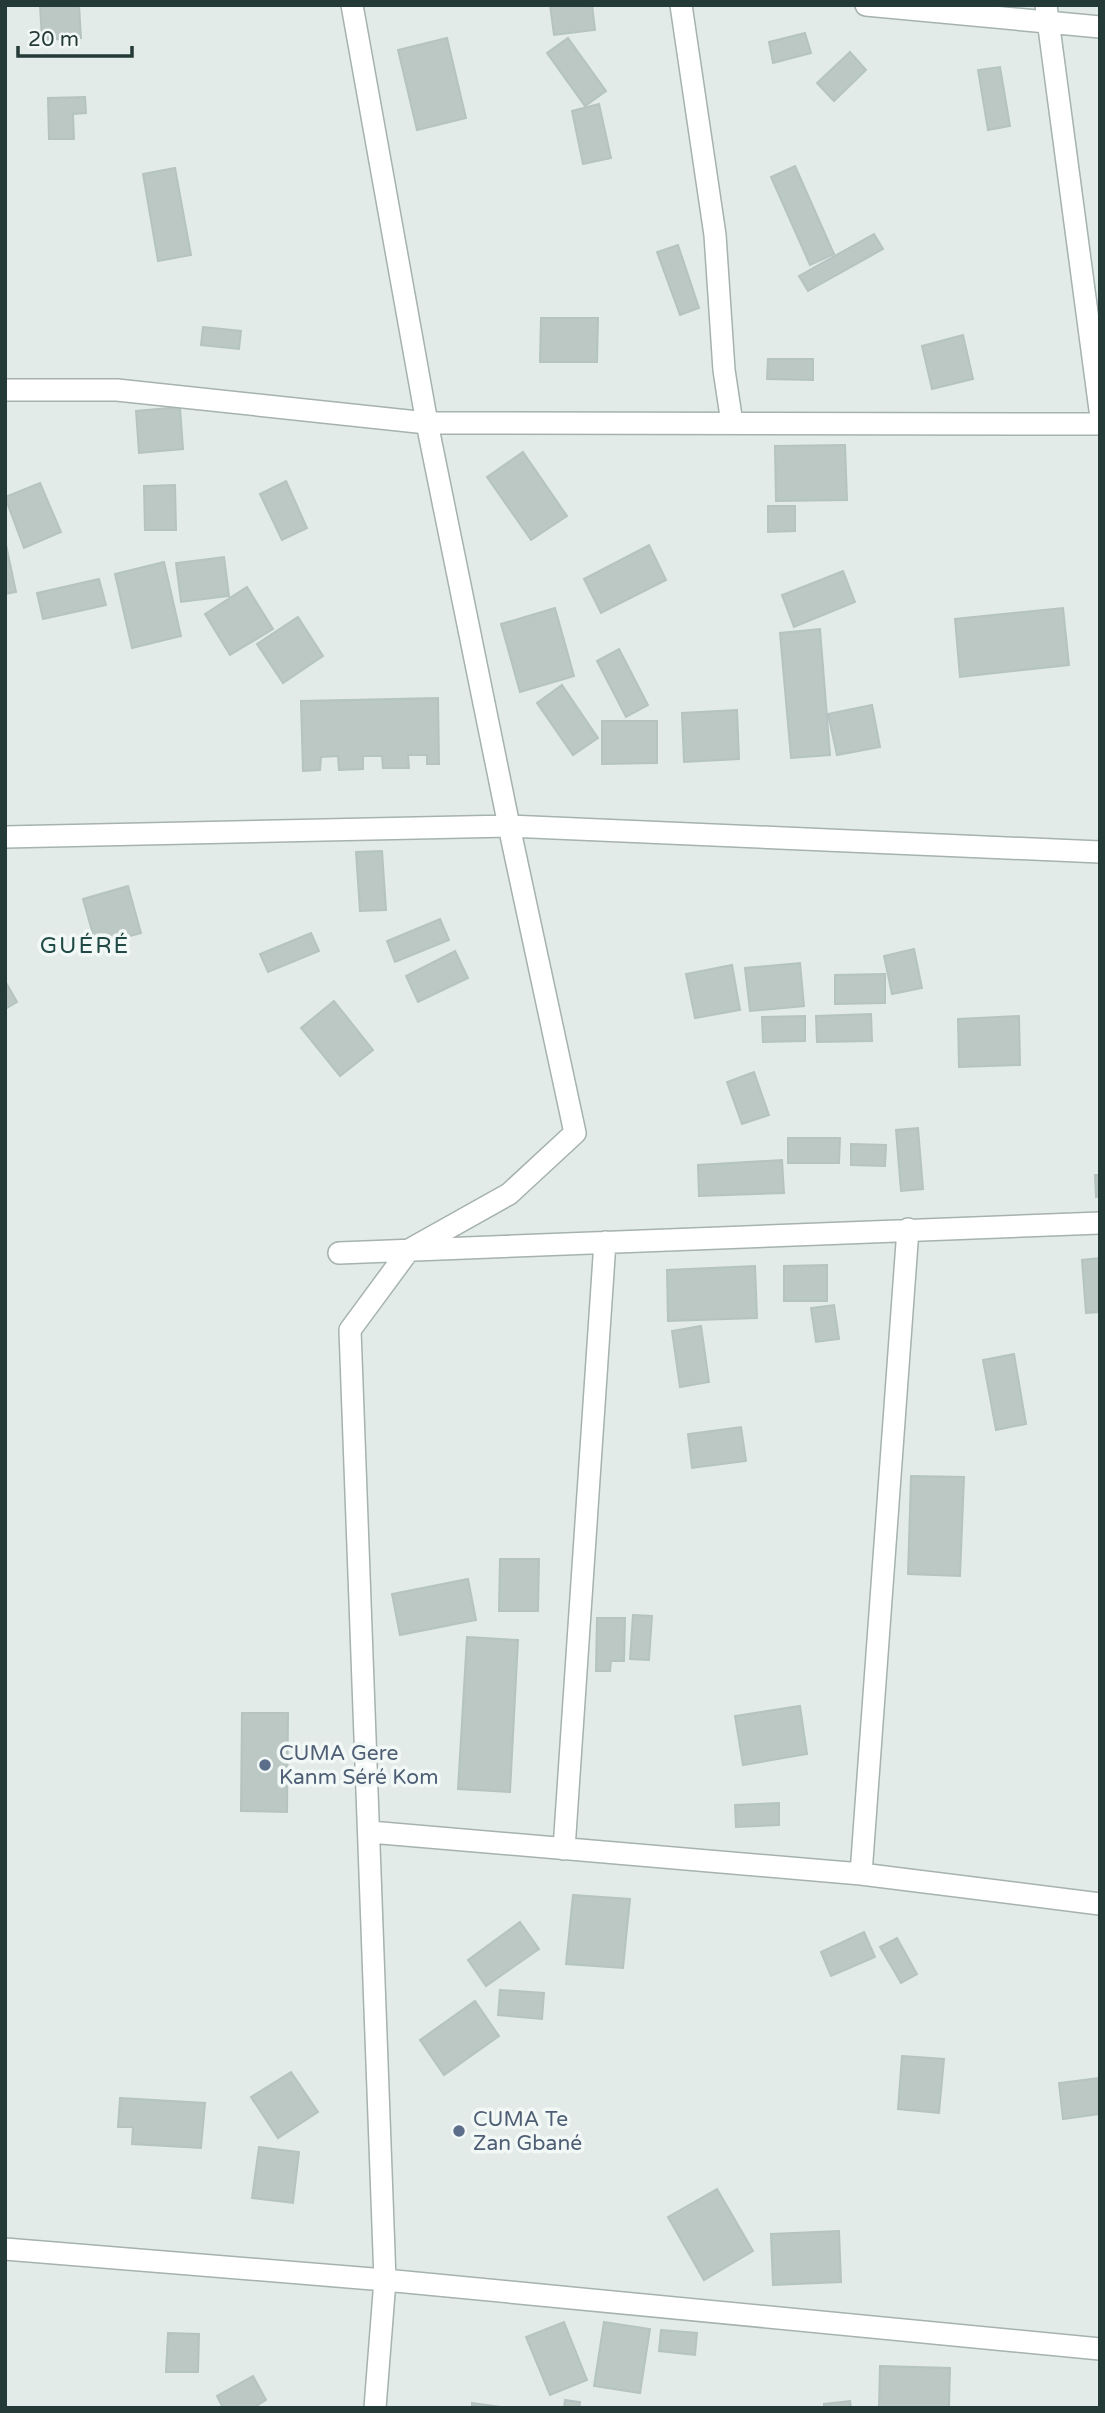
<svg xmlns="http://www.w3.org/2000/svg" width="1105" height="2413" viewBox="0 0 1105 2413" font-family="'Varela Round',sans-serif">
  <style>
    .building { fill: #bbc8c4; stroke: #b5c4c0; stroke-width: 2 }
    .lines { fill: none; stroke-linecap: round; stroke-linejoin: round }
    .street-casing { stroke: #a5b2af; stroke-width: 24 }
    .street { stroke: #fff; stroke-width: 21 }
    .service-dot { fill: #5c6f8a; stroke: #f2f8f6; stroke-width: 2.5 }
    .labels { text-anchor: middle; stroke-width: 7; stroke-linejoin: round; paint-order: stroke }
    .service-label { font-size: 21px; fill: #4e5e75; stroke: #f2f8f6; text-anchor: start }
    .neighbourhood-label { font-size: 23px; letter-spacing: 2px; fill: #214a46; stroke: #f2f8f6 }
  </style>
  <rect width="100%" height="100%" fill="#e2ebe8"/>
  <path class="building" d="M40,5H79L81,38L42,40Z
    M550,5H592L595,30L554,35Z
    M805,33L811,53L773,63L769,42Z
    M447,38L466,118L417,130L398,50Z
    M568,38L606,91L585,106L547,53Z
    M850,52L866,70L834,101L817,83Z
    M1000,67L1010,126L988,130L978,70Z
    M85,97L86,113L73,114L74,139H49L48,98Z
    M599,104L611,158L583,164L572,111Z
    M795,166L834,254L810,265L771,177Z
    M175,168L191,255L158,261L143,174Z
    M874,234L883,249L808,291L799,276Z
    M678,245L699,308L680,315L657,252Z
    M541,318H598L597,362H540Z
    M203,327L241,331L239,349L201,345Z
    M963,335L973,379L932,389L922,346Z
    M768,359H813V380L767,379Z
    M180,407L183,449L139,453L136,411Z
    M845,445L847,500L776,501L775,446Z
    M523,452L567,516L531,540L487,477Z
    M286,481L307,528L282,540L260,494Z
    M40,483L61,532L24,548L5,497Z
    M175,485L176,530H145L144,486Z
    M768,506H795V531L768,532Z
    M5,540L16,592L5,594Z
    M649,545L666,580L601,613L584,579Z
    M224,557L229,596L181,602L176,563Z
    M164,562L181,636L132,648L115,574Z
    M843,571L855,602L794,627L782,595Z
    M99,579L106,605L43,619L37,593Z
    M247,587L273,629L230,655L205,614Z
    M555,608L574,676L520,692L501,624Z
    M1063,608L1069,665L960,677L955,619Z
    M298,617L323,656L283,683L257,644Z
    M820,629L830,755L791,758L780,633Z
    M619,649L648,705L626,717L597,661Z
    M562,685L598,738L573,755L537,703Z
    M438,698L439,764H427V755H408L409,768H383L382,756H363V769L339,770L338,756L321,757L320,770L303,771L301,701Z
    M872,705L880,747L837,755L828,714Z
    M737,710L739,759L684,762L682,713Z
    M602,721H657V763L602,764Z
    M382,851L386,910L360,911L356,852Z
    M128,886L141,933L96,945L83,899Z
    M440,919L449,940L395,962L387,941Z
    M311,933L319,951L268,972L260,954Z
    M914,949L922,988L892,994L884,956Z
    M455,951L468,978L418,1002L406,976Z
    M800,963L804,1006L750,1011L745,968Z
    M732,965L740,1010L695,1018L686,974Z
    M885,974V1003L835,1004V975Z
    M5,981L17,1002L5,1009Z
    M334,1001L373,1050L340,1076L301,1028Z
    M871,1014L872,1041L817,1042L816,1016Z
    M805,1016V1041L763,1042L762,1017Z
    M1019,1016L1020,1065L959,1067L958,1019Z
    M754,1072L769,1115L742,1124L727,1082Z
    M918,1128L923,1189L901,1191L896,1130Z
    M788,1138H840L839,1163H788Z
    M851,1144L886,1145L885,1166L851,1165Z
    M782,1160L784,1193L699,1196L698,1165Z
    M1095,1175H1100V1196L1096,1197Z
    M1100,1258V1312L1086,1313L1082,1260Z
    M827,1265V1301H784V1266Z
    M755,1266L757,1318L668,1321L667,1270Z
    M834,1305L839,1339L816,1342L811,1308Z
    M701,1326L709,1382L680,1387L672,1331Z
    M1014,1354L1026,1424L996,1430L983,1360Z
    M741,1427L746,1461L692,1468L688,1434Z
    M911,1476L964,1477L960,1576L908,1574Z
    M500,1559H539L538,1611H499Z
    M468,1579L476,1620L400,1635L392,1594Z
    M633,1615L652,1616L649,1660L630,1659Z
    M597,1618H625L624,1661H611L610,1671H596Z
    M467,1637L518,1640L510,1792L458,1789Z
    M800,1706L807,1754L743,1765L735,1716Z
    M242,1713H288L287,1812L241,1811Z
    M779,1803V1825L736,1827L735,1805Z
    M573,1895L630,1899L623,1968L566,1964Z
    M520,1922L539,1949L486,1986L468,1960Z
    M864,1932L875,1957L831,1976L821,1952Z
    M897,1938L917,1974L901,1983L880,1947Z
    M500,1990L544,1993L542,2019L498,2015Z
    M475,2001L499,2036L444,2075L420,2040Z
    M902,2056L944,2059L939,2113L898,2109Z
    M291,2072L318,2112L278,2138L251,2097Z
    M1100,2078V2114L1063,2119L1059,2083Z
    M120,2098L205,2103L201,2148L132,2144L133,2127H118Z
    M259,2147L299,2152L293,2203L252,2198Z
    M717,2189L753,2251L704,2280L668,2217Z
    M839,2231L841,2282L773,2285L771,2234Z
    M564,2322L587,2380L550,2395L526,2337Z
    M604,2322L650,2329L640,2393L594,2386Z
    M661,2330L697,2333L695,2355L659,2351Z
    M168,2333L199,2334L198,2372H166Z
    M880,2366L950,2368L949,2408H879Z
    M253,2376L266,2400L253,2408H223L217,2396Z
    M565,2400L580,2402L579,2408H564Z
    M850,2401L851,2408H824V2404Z
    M472,2403L508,2408H472Z"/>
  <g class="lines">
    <defs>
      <path id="street" d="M352,5L427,423L509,826L575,1133L509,1194L409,1250L350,1330L385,2280L375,2408
        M681,5L715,235L724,370L732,423
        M866,5L1100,27
        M1046,5L1100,410
        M5,390H117L427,423L1100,424
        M5,837L509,826L1100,852
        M339,1253L1100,1223
        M370,1832L861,1874L1100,1904
        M564,1849L605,1242
        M861,1874L908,1229
        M5,2249L385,2280L1100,2349"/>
    </defs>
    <use href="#street" class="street-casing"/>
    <use href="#street" class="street"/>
  </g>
  <g class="service-dot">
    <circle cx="265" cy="1765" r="7"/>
    <circle cx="459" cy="2131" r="7"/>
  </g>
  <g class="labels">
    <g class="service-label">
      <text x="279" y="1760">CUMA Gere<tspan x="279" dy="24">Kanm Séré Kom</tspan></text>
      <text x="473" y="2126">CUMA Te<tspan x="473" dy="24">Zan Gbané</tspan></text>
    </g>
    <g class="neighbourhood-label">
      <text x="85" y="953">GUÉRÉ</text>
    </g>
  </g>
  <rect width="1105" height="2413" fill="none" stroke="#243a37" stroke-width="14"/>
  <path d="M18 46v10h114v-10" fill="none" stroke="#243a37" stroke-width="3.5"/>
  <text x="28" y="46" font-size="21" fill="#243a37" stroke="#f2f8f6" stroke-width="5" paint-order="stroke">20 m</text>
</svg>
